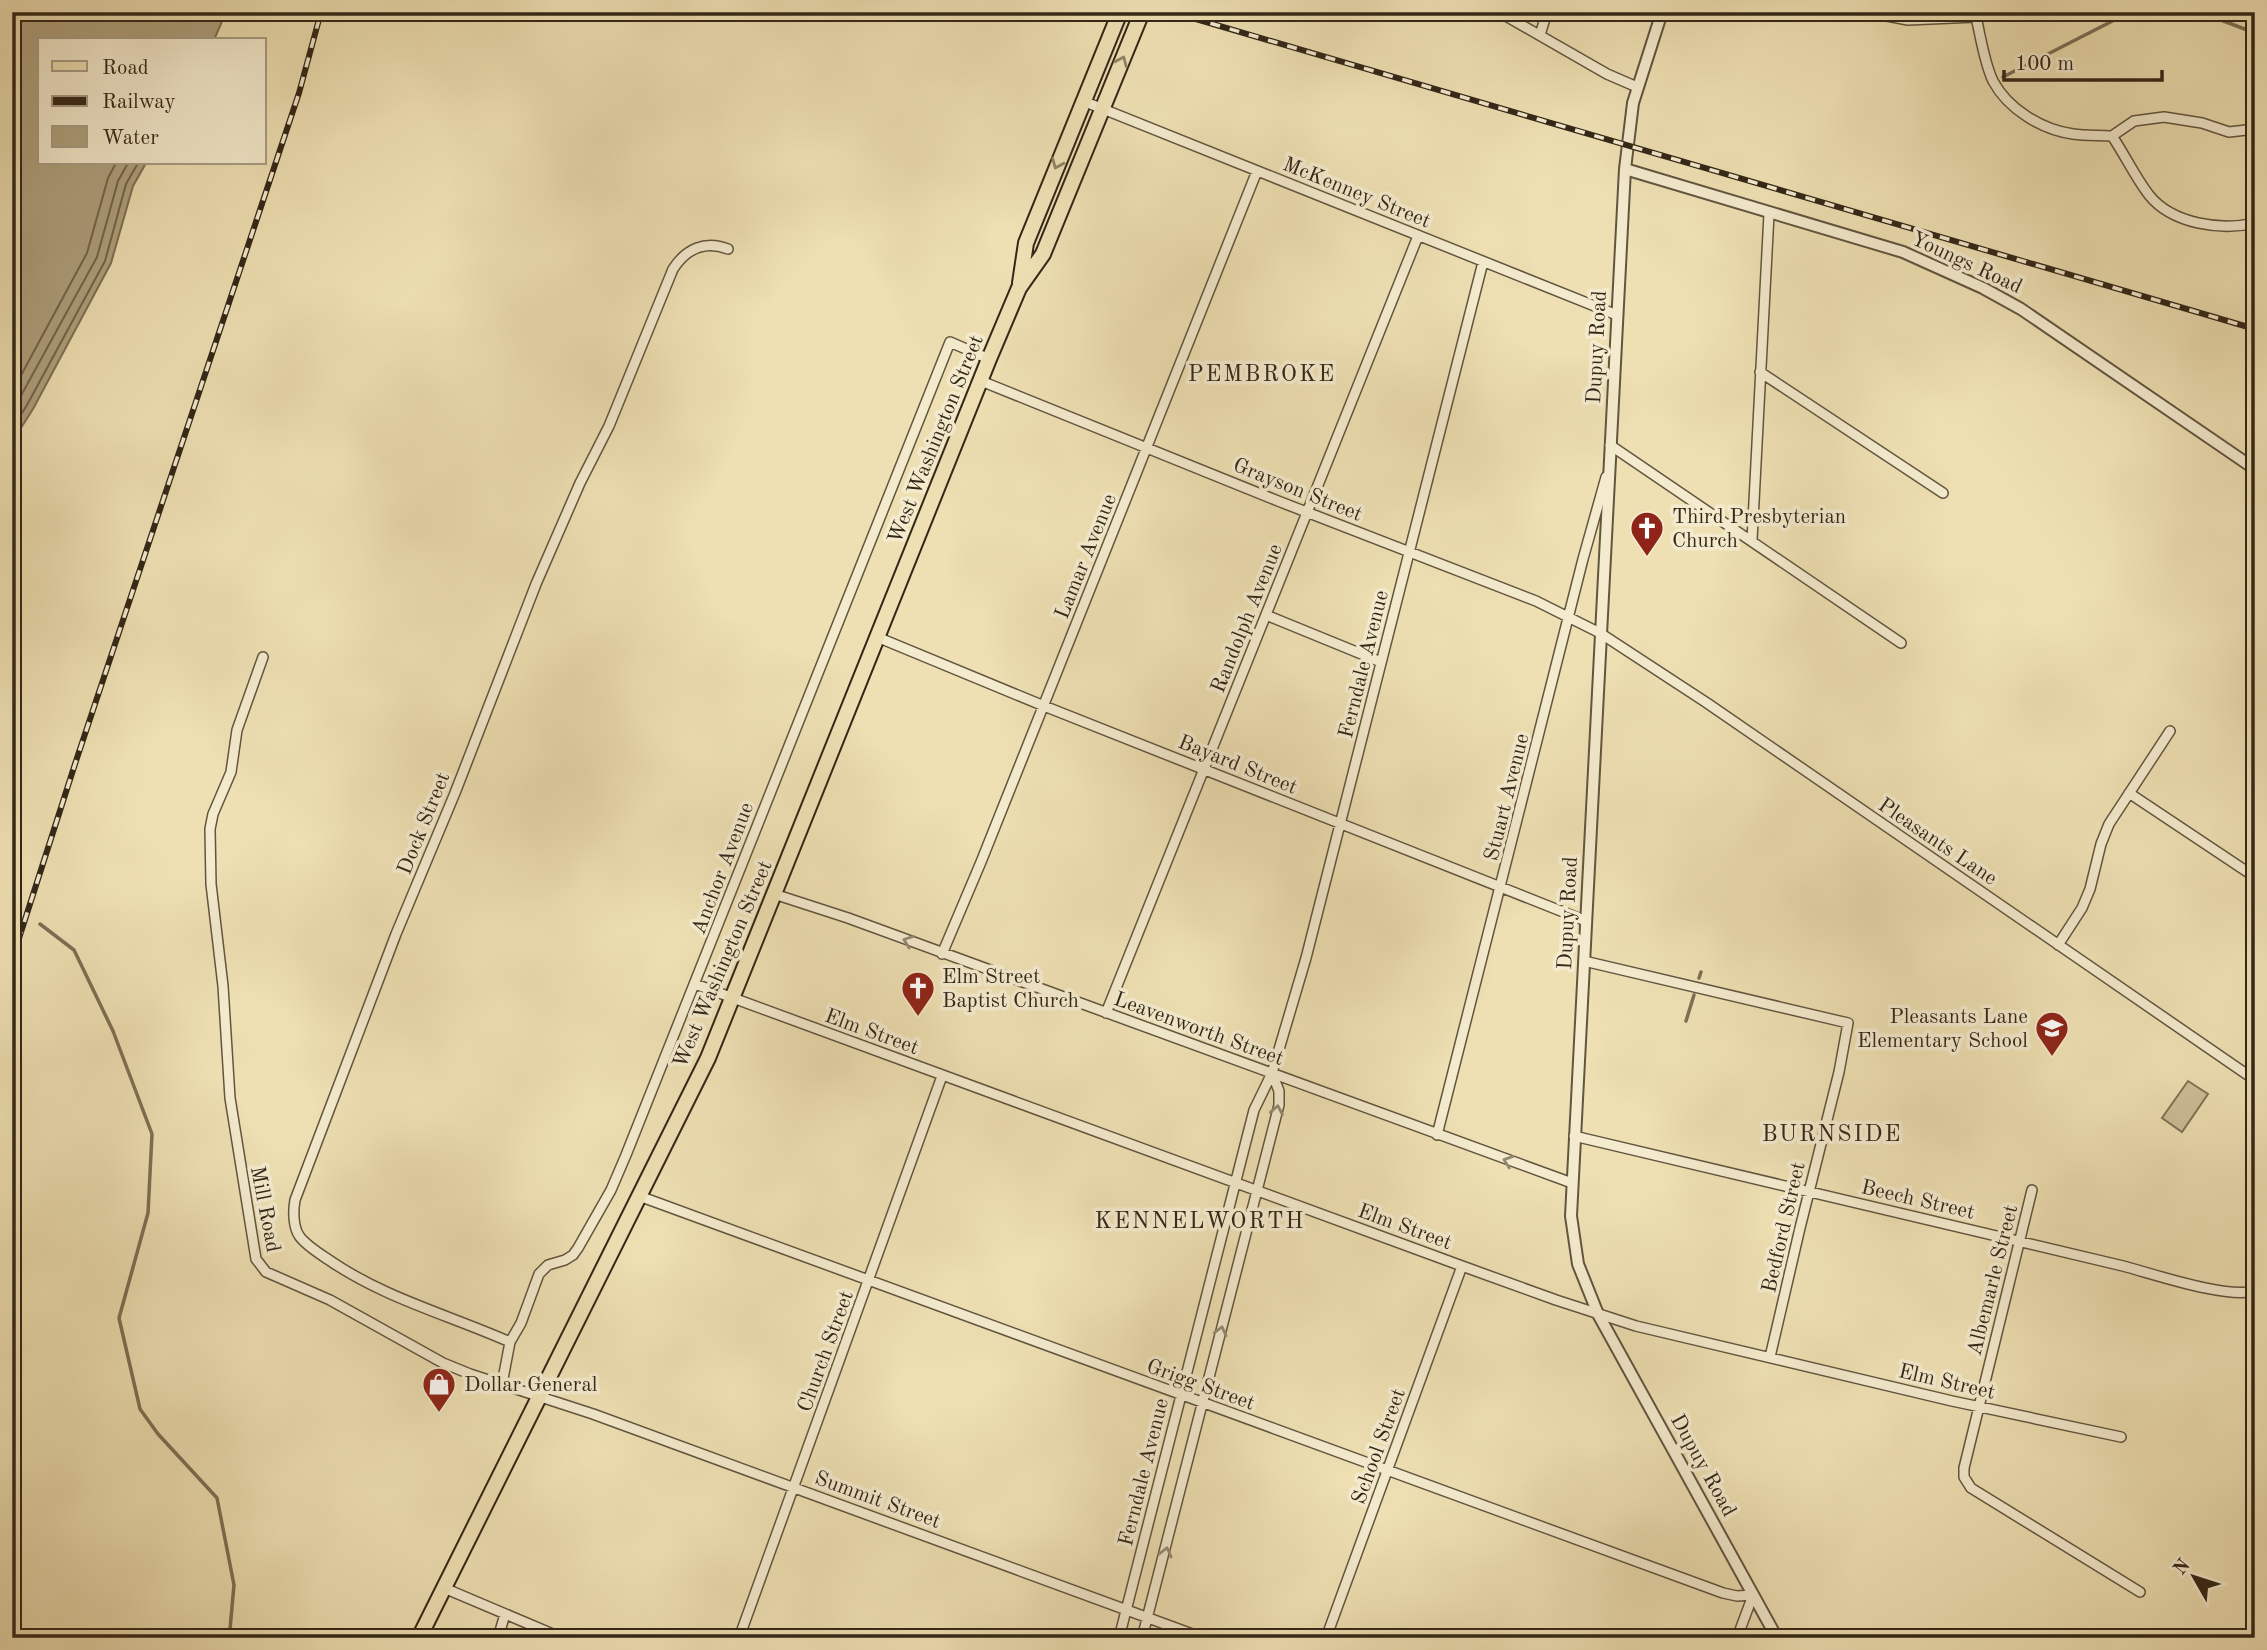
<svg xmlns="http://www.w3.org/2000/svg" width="2267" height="1650" viewBox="0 0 2267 1650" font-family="'Old Standard TT',serif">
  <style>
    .green { fill: #cec199; stroke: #807458; stroke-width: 2 }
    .water { fill: #aea17e; stroke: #7d7055; stroke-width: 2 }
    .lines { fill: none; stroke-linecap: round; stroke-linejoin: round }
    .shore { stroke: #70644b; stroke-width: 2 }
    .stream { stroke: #7d7055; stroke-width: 3.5 }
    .minor-casing { stroke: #62553f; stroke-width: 12 }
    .tertiary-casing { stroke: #62553f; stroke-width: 14 }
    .primary-casing { stroke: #332718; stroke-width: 18 }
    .minor { stroke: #f4ebce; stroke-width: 9 }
    .tertiary { stroke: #f4ebce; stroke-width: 10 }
    .primary { stroke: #eee0b3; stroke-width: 14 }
    .rail-casing { stroke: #332718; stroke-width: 6 }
    .rail { stroke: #f4ebce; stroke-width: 3.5; stroke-dasharray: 10; stroke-linecap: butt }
    .oneway { stroke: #908466 }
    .oneway2 { stroke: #948973 }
    .labels { text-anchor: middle; stroke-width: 7; stroke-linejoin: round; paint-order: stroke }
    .street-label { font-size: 21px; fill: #332718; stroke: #f4ebce }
    .poi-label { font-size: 21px; fill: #332718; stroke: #f4ebce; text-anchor: start }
    .neighbourhood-label { font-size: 23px; letter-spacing: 2px; fill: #332718; stroke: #f4ebce }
  </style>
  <rect width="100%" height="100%" fill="#eee0b3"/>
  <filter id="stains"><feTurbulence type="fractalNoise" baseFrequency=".00286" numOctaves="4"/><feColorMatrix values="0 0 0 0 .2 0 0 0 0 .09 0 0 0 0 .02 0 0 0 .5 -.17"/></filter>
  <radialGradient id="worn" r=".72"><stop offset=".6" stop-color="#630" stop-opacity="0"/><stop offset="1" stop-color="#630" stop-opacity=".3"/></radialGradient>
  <path class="green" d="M2188,1081L2208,1094L2182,1132L2162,1118Z"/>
  <path class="water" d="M12,12H226L214,40H40V163H146L133,186L111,263L33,409L12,442Z"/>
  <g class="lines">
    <path class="shore" d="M12,392L87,253L108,178L116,163
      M12,412L97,257L118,181L128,163
      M12,429L27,405L105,261L126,184L138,163"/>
    <path class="stream" d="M2200,12L2255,33
      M2003,77L2130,12
      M40,924L74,950L113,1031L152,1134L148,1213L119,1318L140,1409L158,1434L217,1498L234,1585L230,1629L227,1638
      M1699,978L1701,972
      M1686,1021L1694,995"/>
    <defs>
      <path id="minor" d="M1499,12L1607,74L1637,87
        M1866,12L1908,20L1976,17C1981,38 1984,62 1993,81C2008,109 2042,130 2073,134C2086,136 2099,135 2112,136
        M1540,35L1547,12
        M1083,101L1617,315
        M2112,136C2125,155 2135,177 2149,195C2172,224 2221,231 2255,223
        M2112,136L2134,121L2164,117L2202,123L2229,132L2255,129
        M1760,372L1943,493
        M981,381L1278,501L1536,601L1600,633L1707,703L2255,1080
        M1610,445L1901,643
        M1752,540L1769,214
        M1266,615L1381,662
        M877,637L1044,706L1586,921
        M263,657L237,730L231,772L213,814L210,829L211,884L223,986L230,1098L256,1259L266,1272L330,1300L443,1363L470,1374L593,1414L1203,1638
        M2129,793L2255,877
        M774,894L848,918L1572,1183
        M2058,945L2082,908L2090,889L2101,844L2109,824L2170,731
        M942,954L981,862L1257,171
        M1584,961L1848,1023L1839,1072L1800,1228L1770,1357
        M695,984L1462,1266L1556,1300L1636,1326L1952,1401L2121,1437
        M1106,1013L1418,236
        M1437,1135L1583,559L1606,477
        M1574,1136L2123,1266C2154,1274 2226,1299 2255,1291
        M2032,1190L1964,1468V1477L1971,1488L2140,1592
        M639,1196L1723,1593L1737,1596L1753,1595L1737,1638
        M510,1342C449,1315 384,1298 329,1260C320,1254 307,1246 300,1237C293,1228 293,1211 295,1200L396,934L455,793L536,584L580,483L609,426L673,269C686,249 705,240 728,249
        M502,1384L510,1342L521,1323L539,1274L548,1265L565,1260L573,1255L578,1248L611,1190L626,1155L950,342L989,359
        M444,1588L562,1638
        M498,1638L505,1614
        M739,1638L942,1076
        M1119,1638L1254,1110L1272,1073L1306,958L1483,262
        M1142,1638L1279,1105V1091L1272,1073
        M1326,1638L1462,1266"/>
      <path id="tertiary" d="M1662,12L1633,103L1625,169L1571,1216L1578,1264L1598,1314L1777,1638
        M1625,169L1903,252L1983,288L2021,309L2255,469"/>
      <path id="primary" d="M1020,283L1026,243L1120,12
        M419,1638L708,1058L989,359L1019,288L1043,254L1142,12"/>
    </defs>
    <use href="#minor" class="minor-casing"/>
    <use href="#tertiary" class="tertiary-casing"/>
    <use href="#primary" class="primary-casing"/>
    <use href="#minor" class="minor"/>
    <use href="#tertiary" class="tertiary"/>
    <use href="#primary" class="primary"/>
    <defs>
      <path id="rail" d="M1172,12L2255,329
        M12,960L75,764L299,93L321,12"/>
    </defs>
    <use href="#rail" class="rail-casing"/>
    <use href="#rail" class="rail"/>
  </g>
  <defs><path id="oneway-chevron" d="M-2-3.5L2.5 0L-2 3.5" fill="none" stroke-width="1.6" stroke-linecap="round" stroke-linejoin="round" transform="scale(1.75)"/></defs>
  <g class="oneway">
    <use href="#oneway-chevron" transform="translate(1122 61) rotate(-67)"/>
    <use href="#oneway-chevron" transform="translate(1057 164) rotate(113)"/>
  </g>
  <g class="oneway2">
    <use href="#oneway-chevron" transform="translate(908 941) rotate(-160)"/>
    <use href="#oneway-chevron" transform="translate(1277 1110) rotate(-80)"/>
    <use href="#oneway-chevron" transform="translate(1508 1161) rotate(-161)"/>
    <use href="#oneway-chevron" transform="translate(1221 1331) rotate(-76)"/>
    <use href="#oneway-chevron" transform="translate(1166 1552) rotate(-76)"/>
  </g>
  <defs>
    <symbol id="church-pin" viewBox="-11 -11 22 30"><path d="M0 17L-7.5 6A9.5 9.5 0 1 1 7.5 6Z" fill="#8f2418" stroke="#f4ebce"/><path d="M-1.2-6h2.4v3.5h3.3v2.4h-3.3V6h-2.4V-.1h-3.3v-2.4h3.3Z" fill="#fff"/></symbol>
    <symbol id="school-pin" viewBox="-11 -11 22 30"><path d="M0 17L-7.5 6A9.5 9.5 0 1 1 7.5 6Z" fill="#8f2418" stroke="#f4ebce"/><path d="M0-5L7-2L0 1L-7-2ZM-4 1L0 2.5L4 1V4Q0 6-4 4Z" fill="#fff"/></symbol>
    <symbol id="shop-pin" viewBox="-11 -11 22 30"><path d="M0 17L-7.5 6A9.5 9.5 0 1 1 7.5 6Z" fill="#8f2418" stroke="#f4ebce"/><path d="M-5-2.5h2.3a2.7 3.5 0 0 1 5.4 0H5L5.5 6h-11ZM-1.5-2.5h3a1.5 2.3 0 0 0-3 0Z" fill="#fff"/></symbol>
  </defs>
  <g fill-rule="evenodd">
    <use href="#church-pin" x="1628" y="509" width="38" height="52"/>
    <use href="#church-pin" x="899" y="969" width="38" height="52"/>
    <use href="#school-pin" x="2033" y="1009" width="38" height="52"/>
    <use href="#shop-pin" x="420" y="1365" width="38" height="52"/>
  </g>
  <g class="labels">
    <g class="street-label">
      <text transform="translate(1357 192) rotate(22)" y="7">McKenney Street</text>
      <text transform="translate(1967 262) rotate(25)" y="7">Youngs Road</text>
      <text transform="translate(1596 347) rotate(-87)" y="7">Dupuy Road</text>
      <text transform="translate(935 439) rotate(-68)" y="7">West Washington Street</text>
      <text transform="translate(1298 489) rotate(22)" y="7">Grayson Street</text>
      <text transform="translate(1085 556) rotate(-68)" y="7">Lamar Avenue</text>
      <text transform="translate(1246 618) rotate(-68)" y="7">Randolph Avenue</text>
      <text transform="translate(1363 664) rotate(-76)" y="7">Ferndale Avenue</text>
      <text transform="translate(1238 764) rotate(22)" y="7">Bayard Street</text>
      <text transform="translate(1506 797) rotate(-76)" y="7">Stuart Avenue</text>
      <text transform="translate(423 823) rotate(-68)" y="7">Dock Street</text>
      <text transform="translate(1938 841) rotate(34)" y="7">Pleasants Lane</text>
      <text transform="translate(722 868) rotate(-69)" y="7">Anchor Avenue</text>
      <text transform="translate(1567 913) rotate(-87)" y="7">Dupuy Road</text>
      <text transform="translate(722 964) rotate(-67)" y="7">West Washington Street</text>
      <text transform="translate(1199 1028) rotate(20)" y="7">Leavenworth Street</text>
      <text transform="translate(872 1031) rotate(20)" y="7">Elm Street</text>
      <text transform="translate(1918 1199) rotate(13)" y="7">Beech Street</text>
      <text transform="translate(266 1209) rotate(79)" y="7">Mill Road</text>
      <text transform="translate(1405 1226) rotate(20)" y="7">Elm Street</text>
      <text transform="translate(1783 1227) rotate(-77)" y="7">Bedford Street</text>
      <text transform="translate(1992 1280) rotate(-76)" y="7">Albemarle Street</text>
      <text transform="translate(825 1351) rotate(-70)" y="7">Church Street</text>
      <text transform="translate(1947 1381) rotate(13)" y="7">Elm Street</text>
      <text transform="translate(1201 1384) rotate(20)" y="7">Grigg Street</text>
      <text transform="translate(1378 1446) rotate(-70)" y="7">School Street</text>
      <text transform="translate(1704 1465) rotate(61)" y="7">Dupuy Road</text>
      <text transform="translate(1143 1472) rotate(-76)" y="7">Ferndale Avenue</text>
      <text transform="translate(878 1499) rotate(20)" y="7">Summit Street</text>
    </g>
    <g class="poi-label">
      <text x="1672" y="523">Third Presbyterian<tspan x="1672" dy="24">Church</tspan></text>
      <text x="942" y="983">Elm Street<tspan x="942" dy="24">Baptist Church</tspan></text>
      <text x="2028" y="1023" text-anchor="end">Pleasants Lane<tspan x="2028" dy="24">Elementary School</tspan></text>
      <text x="464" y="1391">Dollar General</text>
    </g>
    <g class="neighbourhood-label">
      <text x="1262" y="381">PEMBROKE</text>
      <text x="1832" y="1141">BURNSIDE</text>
      <text x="1200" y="1228">KENNELWORTH</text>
    </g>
  </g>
  <rect width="2267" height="1650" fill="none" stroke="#eee0b3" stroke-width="42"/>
  <rect x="14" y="14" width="2239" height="1622" fill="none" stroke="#332718" stroke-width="3.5"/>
  <rect x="21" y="21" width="2225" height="1608" fill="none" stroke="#332718" stroke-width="2"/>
  <rect x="38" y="38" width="228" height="126" fill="#f4ebce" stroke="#a79d85" stroke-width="2"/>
  <rect x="52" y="61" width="35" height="10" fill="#eee0b3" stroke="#a79d85" stroke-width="2"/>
  <text x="102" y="74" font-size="21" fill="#332718">Road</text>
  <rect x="52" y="96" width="35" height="10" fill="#332718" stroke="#a79d85" stroke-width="2"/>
  <text x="102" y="108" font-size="21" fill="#332718">Railway</text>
  <rect x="52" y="126" width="35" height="21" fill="#aea17e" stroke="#a79d85" stroke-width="2"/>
  <text x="102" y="144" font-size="21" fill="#332718">Water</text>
  <g transform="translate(2194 1577) rotate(309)" stroke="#f4ebce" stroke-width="5" paint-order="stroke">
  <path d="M0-5L12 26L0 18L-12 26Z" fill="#332718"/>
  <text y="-10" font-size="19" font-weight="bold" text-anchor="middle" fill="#332718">N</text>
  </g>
  <path d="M2004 70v10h158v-10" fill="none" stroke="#332718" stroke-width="3.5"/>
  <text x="2015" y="70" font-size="21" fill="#332718" stroke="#f4ebce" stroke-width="5" paint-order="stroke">100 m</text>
  <rect width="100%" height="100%" filter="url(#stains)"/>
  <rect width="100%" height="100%" fill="url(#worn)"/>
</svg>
